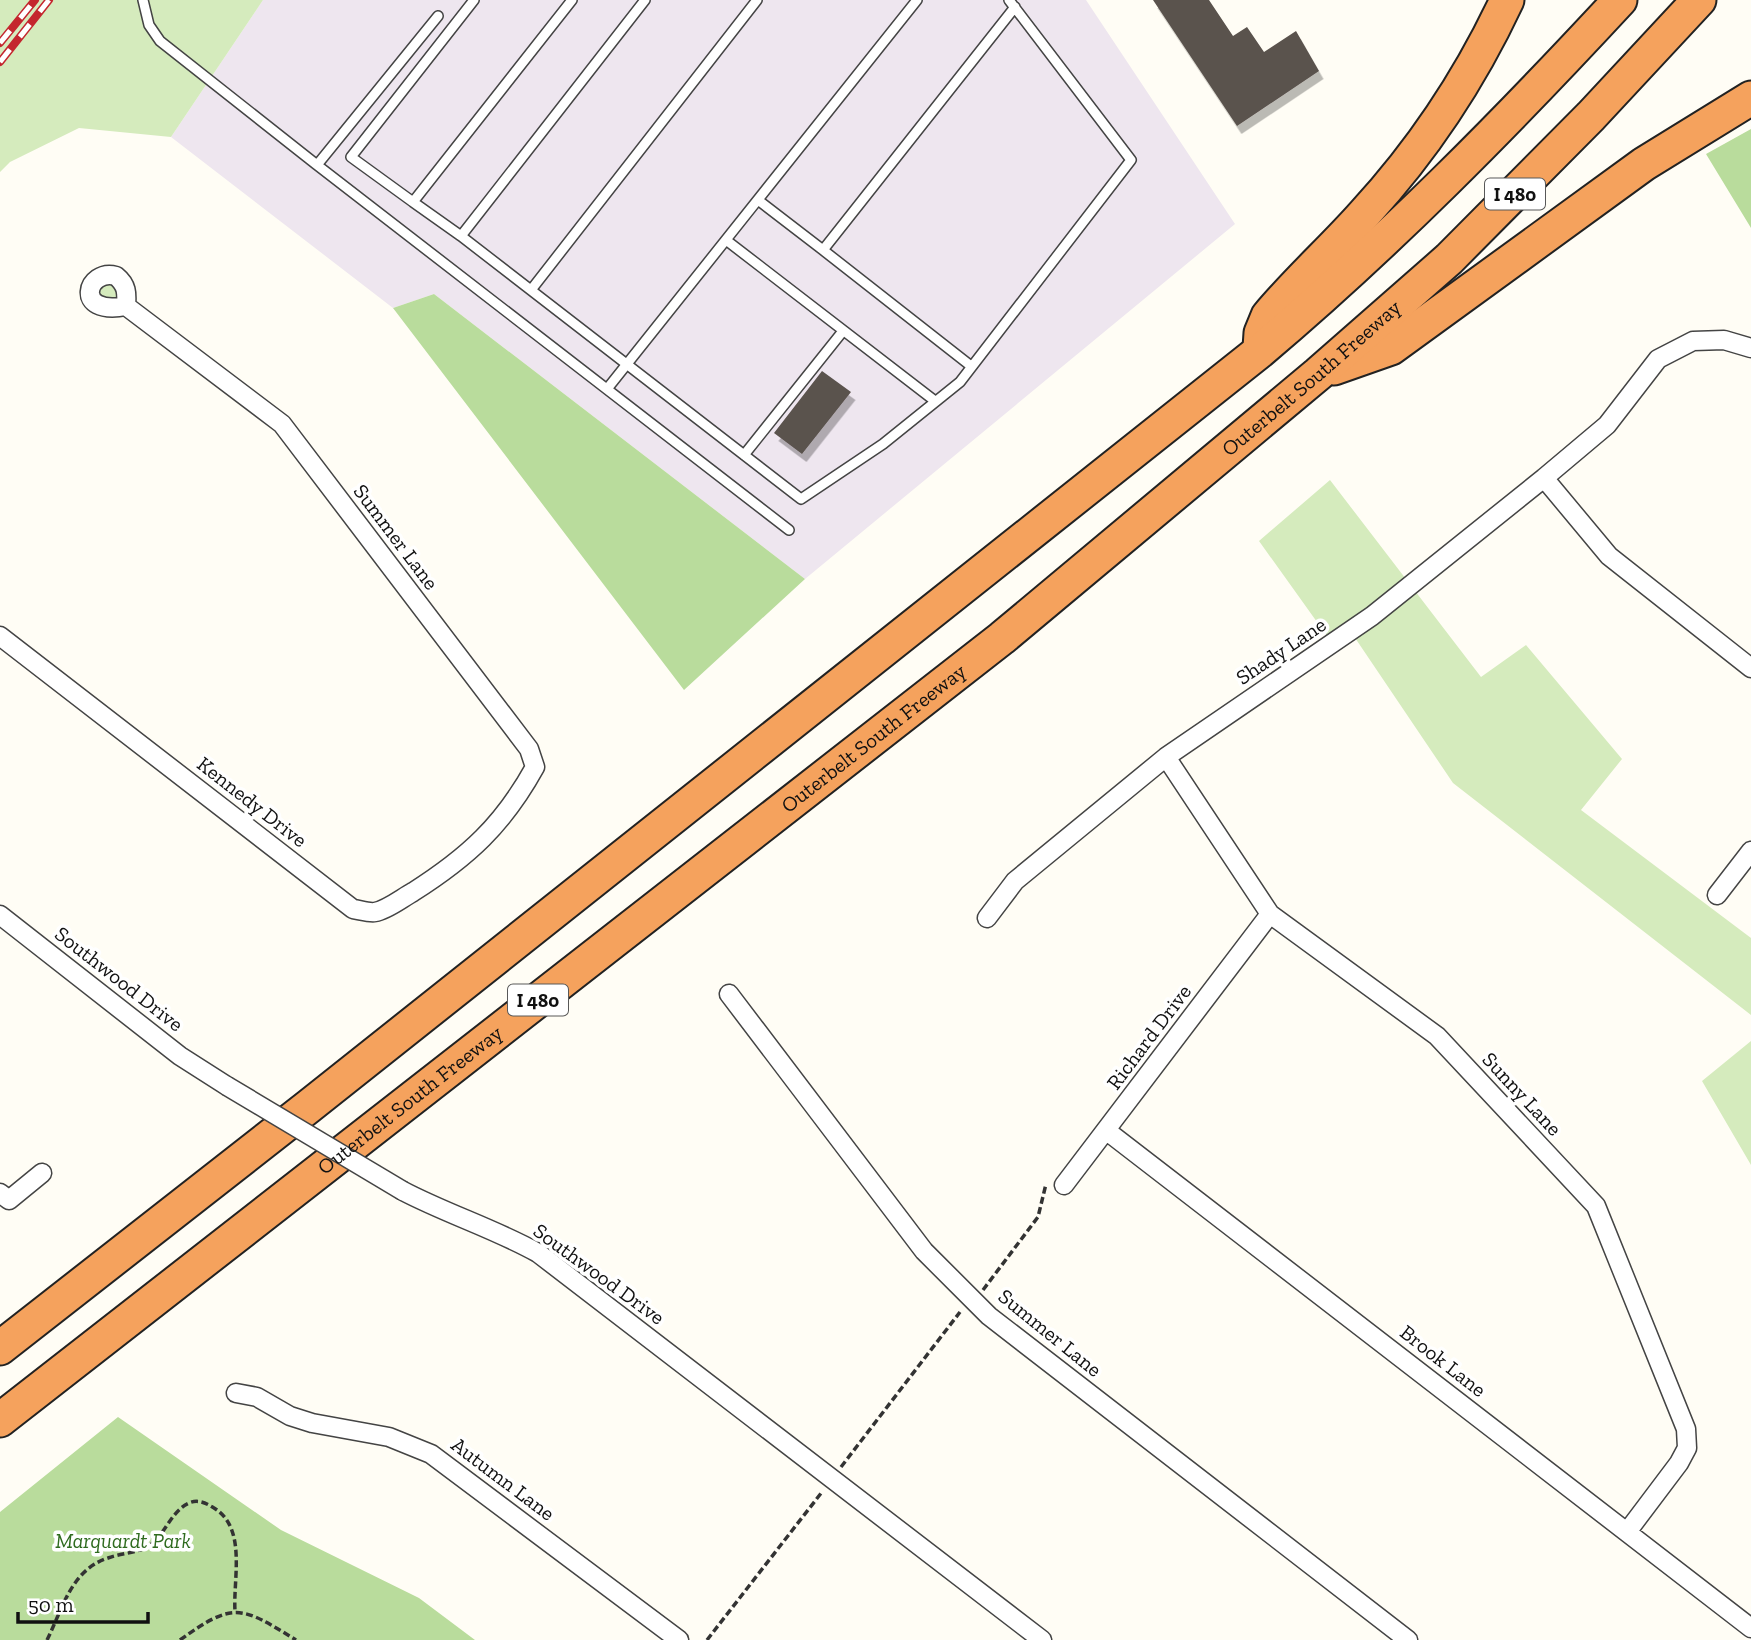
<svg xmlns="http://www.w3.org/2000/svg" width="1751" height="1640" viewBox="0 0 1751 1640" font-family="'Zilla Slab',serif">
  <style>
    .industrial { fill: #eee6ef }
    .green { fill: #d5ebbd }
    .forest { fill: #b9dc9c }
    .building { fill: #5a524d; filter: url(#shadow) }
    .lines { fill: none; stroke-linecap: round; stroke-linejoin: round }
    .service-casing { stroke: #444; stroke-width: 12 }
    .minor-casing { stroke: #444; stroke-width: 21 }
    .motorway-casing { stroke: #222; stroke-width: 37 }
    .path { stroke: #333; stroke-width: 3.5; stroke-dasharray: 7 3.5; stroke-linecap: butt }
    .service { stroke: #fff; stroke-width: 9 }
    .minor { stroke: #fff; stroke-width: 18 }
    .motorway { stroke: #f5a25d; stroke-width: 33 }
    .rail-casing { stroke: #c4262e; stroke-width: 8 }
    .rail { stroke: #fff; stroke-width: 5; stroke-dasharray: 16; stroke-linecap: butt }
    .minor-bridge-casing { stroke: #444; stroke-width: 21; stroke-linecap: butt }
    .minor-bridge { stroke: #fff; stroke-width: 18 }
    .labels { text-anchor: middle; stroke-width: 7; stroke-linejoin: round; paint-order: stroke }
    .shield { fill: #fff; stroke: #585858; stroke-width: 2 }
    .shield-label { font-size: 19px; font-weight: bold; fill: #111 }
    .street-label { font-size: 21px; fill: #111; stroke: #fff }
    .park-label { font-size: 21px; font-style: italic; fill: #2f6b1f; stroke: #fff }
  </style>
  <defs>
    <filter id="shadow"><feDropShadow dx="4.5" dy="8" stdDeviation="0" flood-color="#0004"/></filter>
  </defs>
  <rect width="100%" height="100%" fill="#fffdf5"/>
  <path class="industrial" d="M263,0H1086L1235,224L805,579L434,294L393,308L171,137Z"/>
  <path class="green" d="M0,0H263L171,137L79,128L10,162L0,172Z
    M111,283L115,286L119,296L116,300L100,298V285Z
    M1330,480L1481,677L1526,645L1622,759L1581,810L1751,938V1015L1453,783L1345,623L1327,636L1259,541Z
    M1751,1041V1165L1702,1081Z"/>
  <path class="forest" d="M1751,129V228L1706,154Z
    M434,294L805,579L684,690L393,308Z
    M118,1417L281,1530L419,1598L475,1640H0V1512Z"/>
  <path class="building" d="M1153,0H1209L1233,36L1247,27L1264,52L1296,31L1319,71L1237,126Z
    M822,371L851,392L802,454L774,433Z"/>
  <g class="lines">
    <defs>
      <path id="service" d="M143,0L149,25L160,41L317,165L438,16
        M645,0L461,236L801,499L883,444L960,382L1131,160L1009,0
        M317,165L789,530
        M758,200L823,250
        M413,202L351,157L474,0
        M461,236L413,202L572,0
        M726,240L935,401
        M531,290L757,0
        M971,366L823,250L1015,7
        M607,389L917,0
        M744,455L843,331"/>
      <path id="minor" d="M1544,478L1609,556L1751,668
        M0,636L353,909C360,910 369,913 375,912C387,910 402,898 413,892C468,857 503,825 535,767L529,749L282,424L126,306C72,316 87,268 116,276C127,285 127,293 126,306
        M1166,757L1270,914L1437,1036L1596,1206L1686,1429L1687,1448L1679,1463L1627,1532
        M1717,895L1751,851
        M0,915L180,1056L227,1086
        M987,918L1015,881L1166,757L1372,616L1544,478L1607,425L1658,359L1693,341L1724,340L1751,348
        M729,994L924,1251L989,1316L1408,1640
        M1107,1131L1751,1628
        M1064,1185L1270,914
        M403,1191C447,1214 495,1229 538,1253L1042,1640
        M0,1193L9,1200L42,1173
        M236,1393L257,1397L290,1416L312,1423L389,1437L431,1454L679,1640"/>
      <g id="motorway">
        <path d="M1260,348L1261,333L1268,316C1298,280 1333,249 1364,214C1422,151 1471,77 1507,0"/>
        <path d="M1334,368L1391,348L1644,164L1751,98"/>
        <path d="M0,1348L308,1107L1260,351C1388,243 1506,123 1620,0"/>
        <path id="s1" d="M0,1420L1002,638L1318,374L1449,259L1591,116L1699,0"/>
      </g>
    </defs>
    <use href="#service" class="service-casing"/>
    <use href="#minor" class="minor-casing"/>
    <use href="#motorway" class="motorway-casing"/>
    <path class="path" d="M983,1290L1038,1217L1046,1184
      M841,1467L960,1312
      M47,1640C63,1608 71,1570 108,1558C121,1553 138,1553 149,1546C165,1535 171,1511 189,1503C198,1499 206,1503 214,1508C247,1528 233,1578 235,1611
      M180,1640C234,1601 241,1606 296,1640
      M707,1640L822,1492"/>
    <use href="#service" class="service"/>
    <use href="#minor" class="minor"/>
    <use href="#motorway" class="motorway"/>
    <defs>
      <path id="rail" d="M0,43L35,0
        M0,62L49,0"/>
    </defs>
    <use href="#rail" class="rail-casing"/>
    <use href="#rail" class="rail"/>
    <defs>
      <path id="minor-bridge" d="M227,1086L403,1191"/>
    </defs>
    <use href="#minor-bridge" class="minor-bridge-casing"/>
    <use href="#minor-bridge" class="minor-bridge"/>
  </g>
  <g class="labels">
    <g class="shield">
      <rect x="1485" y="178.5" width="60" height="31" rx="5"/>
      <rect x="508" y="984.5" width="60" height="31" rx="5"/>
    </g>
    <g class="shield-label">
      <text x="1515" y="201">I 480</text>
      <text x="538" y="1007">I 480</text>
    </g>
    <g class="street-label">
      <text dy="7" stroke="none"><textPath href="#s1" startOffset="1675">Outerbelt South Freeway</textPath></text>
      <text transform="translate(396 537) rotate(53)" y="7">Summer Lane</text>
      <text transform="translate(1281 651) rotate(-34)" y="7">Shady Lane</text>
      <text dy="7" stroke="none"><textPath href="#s1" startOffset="1108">Outerbelt South Freeway</textPath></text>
      <text transform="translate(252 802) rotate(38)" y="7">Kennedy Drive</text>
      <text transform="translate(119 979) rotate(38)" y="7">Southwood Drive</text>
      <text transform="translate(1149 1037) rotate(-53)" y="7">Richard Drive</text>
      <text transform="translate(1522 1094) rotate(47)" y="7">Sunny Lane</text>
      <text dy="7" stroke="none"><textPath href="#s1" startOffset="520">Outerbelt South Freeway</textPath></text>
      <text transform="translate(599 1274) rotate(36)" y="7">Southwood Drive</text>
      <text transform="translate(1050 1333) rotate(39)" y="7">Summer Lane</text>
      <text transform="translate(1443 1361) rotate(38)" y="7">Brook Lane</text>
      <text transform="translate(503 1479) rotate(37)" y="7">Autumn Lane</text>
    </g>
    <g class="park-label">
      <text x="123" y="1548">Marquardt Park</text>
    </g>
  </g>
  <path d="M18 1612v10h130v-10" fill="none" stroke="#111111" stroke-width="3.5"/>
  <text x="28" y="1612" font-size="21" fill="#111111" stroke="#ffffff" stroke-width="5" paint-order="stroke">50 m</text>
</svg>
